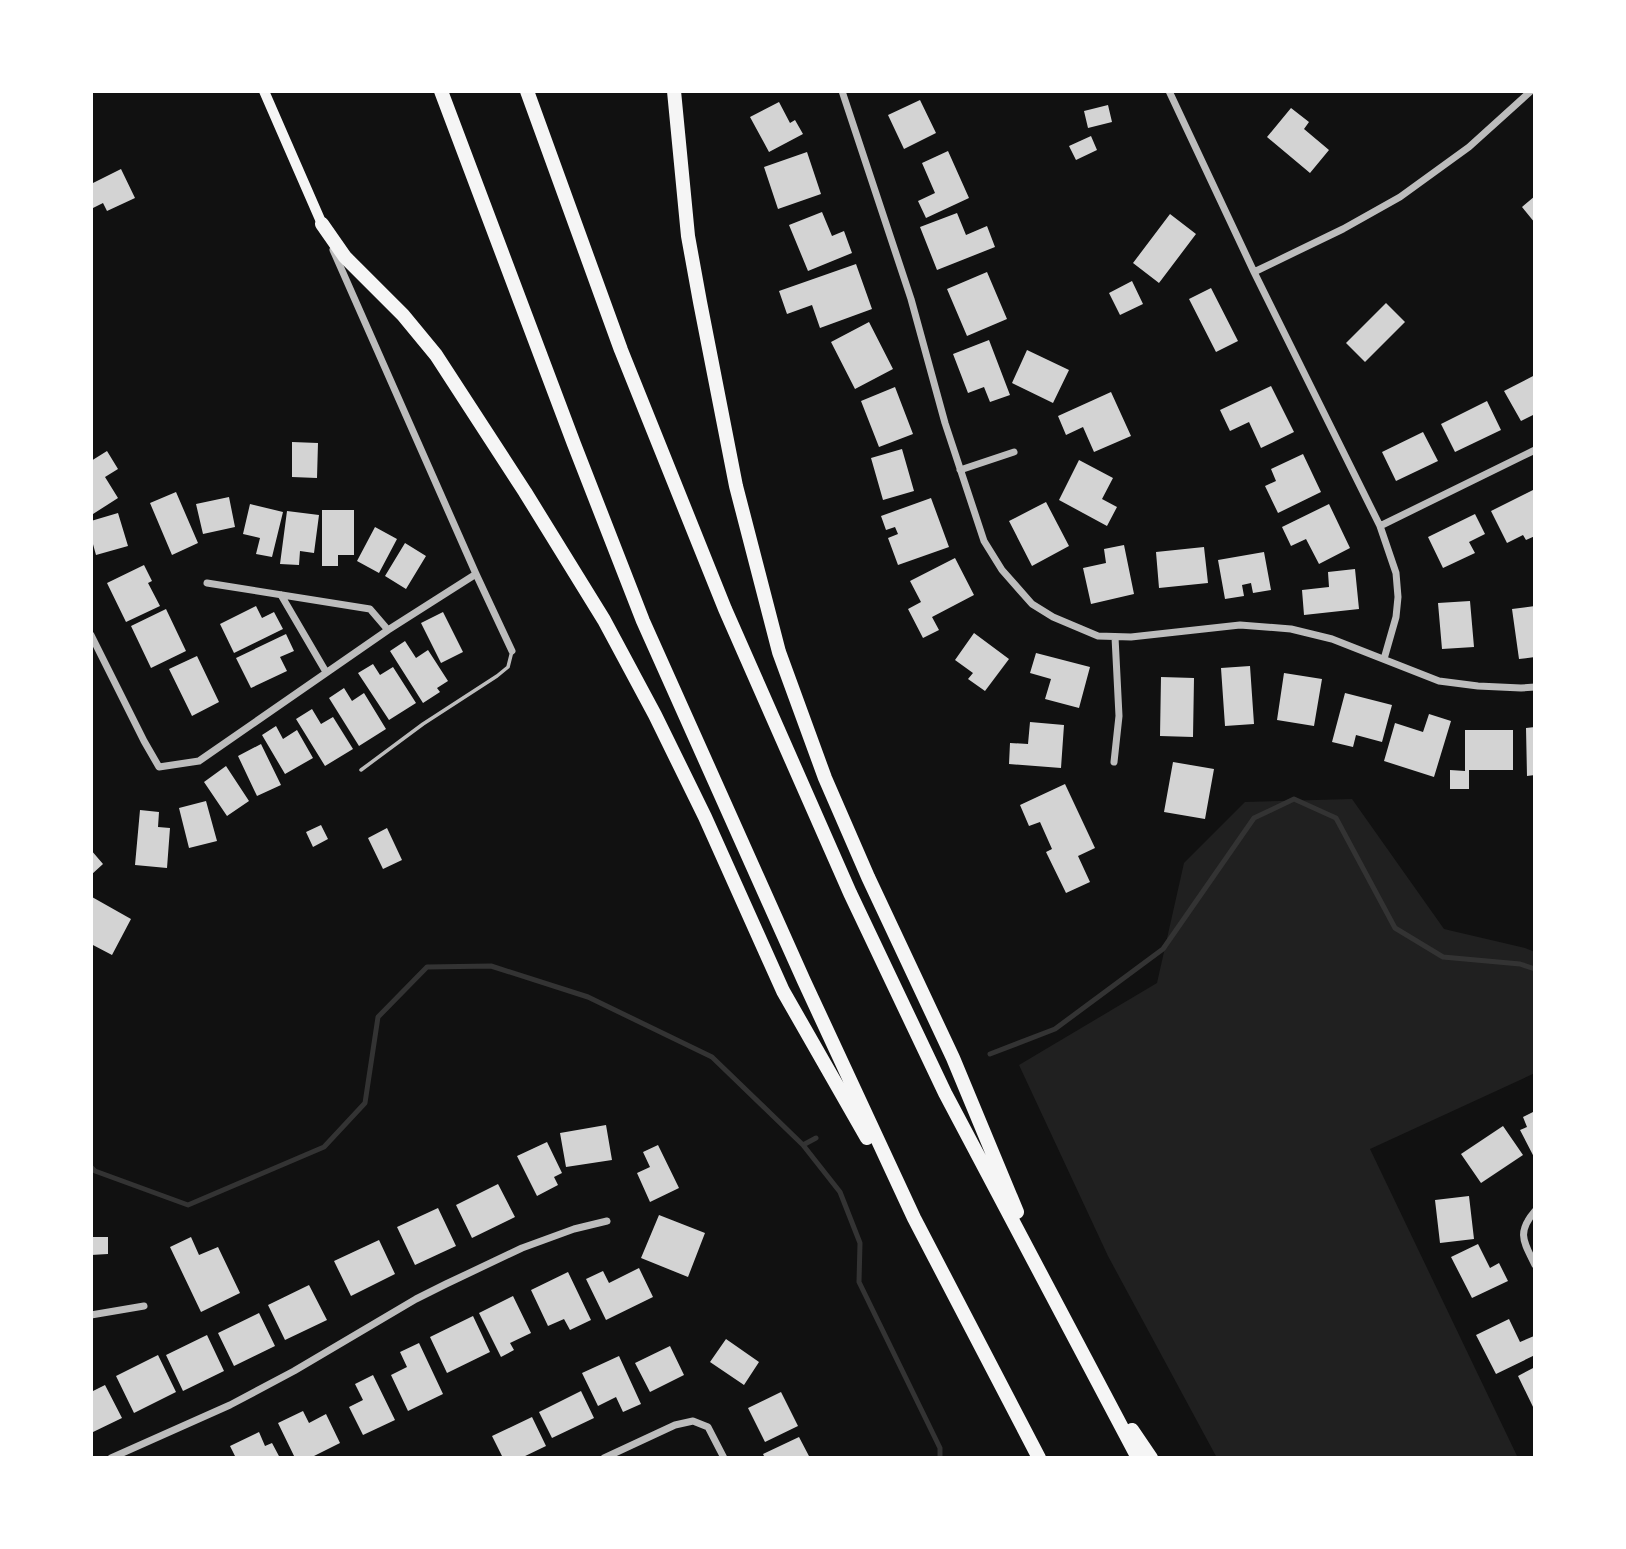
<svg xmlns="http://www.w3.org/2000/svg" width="1626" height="1549" viewBox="0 0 1626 1549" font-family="'Source Sans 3',sans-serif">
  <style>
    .green { fill: #202020 }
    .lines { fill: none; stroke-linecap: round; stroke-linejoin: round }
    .stream { stroke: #333; stroke-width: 5 }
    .building { fill: #d3d3d3 }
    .service { stroke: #bcbcbc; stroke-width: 3.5 }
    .minor { stroke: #bcbcbc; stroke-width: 7 }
    .secondary { stroke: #f5f5f5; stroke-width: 10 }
    .motorway { stroke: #f5f5f5; stroke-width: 14 }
  </style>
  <rect width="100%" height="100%" fill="#111"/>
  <path class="green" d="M1352,799L1444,929L1525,948L1535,952V1073L1370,1149L1518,1458H1217L1108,1256L1019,1065L1157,983L1184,863L1245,802Z"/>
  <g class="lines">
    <path class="stream" d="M990,1054L1055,1029L1163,949L1254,818L1294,799L1336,818L1395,928L1443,957L1520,964L1535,969
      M803,1145L816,1138
      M91,1167L95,1171L188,1205L324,1147L365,1103L378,1017L427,967L491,966L588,997L712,1057L803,1145L840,1192L860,1243L859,1282L940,1448V1458"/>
  </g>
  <path class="building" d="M920,100L936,133L904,149L888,115Z
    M779,102L790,123L795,120L803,134L769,152L750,117Z
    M1108,105L1112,122L1088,128L1084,111Z
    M1291,108L1309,122L1304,129L1329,150L1310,173L1267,137Z
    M1091,136L1097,150L1076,160L1069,146Z
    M948,151L969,198L926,218L918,201L935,193L922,163Z
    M807,152L821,194L778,209L764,167Z
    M121,169L135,198L107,211L103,203L93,208L91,203V184Z
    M1535,196V223L1522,207Z
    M822,212L832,236L844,231L852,253L808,271L789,225Z
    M957,213L966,235L987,226L995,247L937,270L920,227Z
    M1170,214L1196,234L1159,283L1133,263Z
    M856,264L872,309L820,328L812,305L787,314L779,291Z
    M987,272L1007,319L967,336L947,289Z
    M1132,281L1143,304L1120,315L1109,293Z
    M1211,288L1238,341L1216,352L1189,299Z
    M1386,303L1405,322L1365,362L1346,343Z
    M869,322L893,369L855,389L831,342Z
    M989,340L1010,395L990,402L984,387L968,393L953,354Z
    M1027,350L1069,370L1053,403L1012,383Z
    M1535,375V414L1521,421L1504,391Z
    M1271,386L1294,432L1261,448L1249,422L1230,431L1220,410Z
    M895,387L913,434L879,447L861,401Z
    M1111,392L1131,436L1094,452L1083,427L1066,435L1058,416Z
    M1487,401L1501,430L1455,452L1441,424Z
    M1423,432L1438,461L1396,481L1382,452Z
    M292,442L318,443L317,478L292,477Z
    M902,449L914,491L883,500L871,458Z
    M107,451L118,469L105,477L118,498L93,514L91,511V461Z
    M1303,454L1321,492L1278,513L1265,486L1276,481L1271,469Z
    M1079,460L1113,478L1102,499L1117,507L1107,526L1059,500Z
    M1535,489V536L1526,540L1523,535L1507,543L1491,511Z
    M176,492L198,543L172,555L150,503Z
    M229,497L235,527L203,534L196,504Z
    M931,498L949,547L898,565L888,538L898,534L895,527L886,530L881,516Z
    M1046,502L1069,546L1032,566L1009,521Z
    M250,504L283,512L272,557L256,554L260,538L243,534Z
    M1329,504L1350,548L1319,564L1306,539L1291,546L1282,527Z
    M322,510H354V555H338V566H322Z
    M287,511L319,515L314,553L300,551L299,565L280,564Z
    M118,513L128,546L96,555L91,537V521Z
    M1475,514L1485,534L1469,542L1475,553L1443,568L1428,537Z
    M375,527L397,539L379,573L357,561Z
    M405,543L426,556L406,589L385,576Z
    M1124,545L1134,594L1091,604L1083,568L1106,563L1104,549Z
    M1204,547L1208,583L1159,588L1156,552Z
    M1264,552L1271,590L1253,593L1251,583L1242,585L1244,596L1225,599L1218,560Z
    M955,558L974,595L932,617L939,630L923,638L908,609L921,602L910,581Z
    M144,565L152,581L148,583L160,606L126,622L107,583Z
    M1355,569L1359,609L1304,615L1302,590L1329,587L1328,572Z
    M1470,601L1474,647L1442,649L1438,603Z
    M256,606L262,618L274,612L283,629L234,653L220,624Z
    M1535,606V657L1519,659L1512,609Z
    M166,609L186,651L151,668L131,626Z
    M443,612L463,652L441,663L421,623Z
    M974,633L1009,659L985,691L968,679L973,673L955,660Z
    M286,634L294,651L280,657L287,671L251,688L236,658Z
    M405,641L416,658L428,650L448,681L437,688L440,692L423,703L390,651Z
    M1036,653L1090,667L1079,708L1045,699L1051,679L1030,673Z
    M197,656L219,702L192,716L169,669Z
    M373,664L380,675L393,667L416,703L389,720L358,673Z
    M1250,666L1254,724L1225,726L1221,668Z
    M1284,673L1322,679L1314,726L1277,720Z
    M1161,677L1194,678L1193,737L1160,736Z
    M344,688L352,701L364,693L386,729L359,746L329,698Z
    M1345,693L1392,705L1382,742L1356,735L1353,747L1332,742Z
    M312,709L321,724L333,717L353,749L325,766L296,719Z
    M1429,714L1451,721L1434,777L1384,761L1395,723L1423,732Z
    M1030,722L1064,725L1061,768L1009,764L1010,743L1028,744Z
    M276,726L283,739L297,730L313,758L285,774L262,735Z
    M1535,727V775L1527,776L1526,728Z
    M1465,730H1513V770H1469V789H1450V770L1465,771Z
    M261,744L281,785L257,796L238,756Z
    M1173,762L1214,769L1205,819L1164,812Z
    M226,766L249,801L227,816L204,782Z
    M1065,784L1095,848L1078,856L1090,882L1066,893L1046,852L1052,849L1040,822L1029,826L1020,805Z
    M206,801L217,841L189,848L179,808Z
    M140,810L159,812L158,827L170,828L167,868L135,865Z
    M321,825L328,839L313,847L306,832Z
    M387,828L402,860L383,869L368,838Z
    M91,850L103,864L91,875Z
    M92,897L131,919L112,955L91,944Z
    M1535,1111V1159L1520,1130L1527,1127L1523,1117Z
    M606,1125L612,1160L566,1167L560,1133Z
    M1503,1126L1523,1155L1481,1183L1461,1154Z
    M547,1142L562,1173L554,1177L558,1185L537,1196L517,1156Z
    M658,1145L679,1188L650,1202L637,1173L650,1167L643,1152Z
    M498,1184L515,1217L472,1238L456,1205Z
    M1469,1196L1474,1239L1440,1243L1435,1200Z
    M438,1208L456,1246L415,1265L397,1227Z
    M659,1215L705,1233L688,1277L641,1258Z
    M91,1237H108V1254L91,1255Z
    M191,1237L199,1255L218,1247L240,1293L201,1312L170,1247Z
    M379,1240L395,1274L351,1296L334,1261Z
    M1478,1244L1490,1268L1499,1263L1508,1281L1472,1298L1451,1257Z
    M639,1268L653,1297L606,1320L586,1279L603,1271L609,1283Z
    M568,1272L591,1320L570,1330L564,1319L548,1326L531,1290Z
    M309,1285L327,1320L285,1340L268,1305Z
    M513,1296L531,1333L510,1343L514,1350L501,1357L479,1313Z
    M259,1313L275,1346L234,1366L218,1333Z
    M473,1316L490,1352L447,1373L430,1337Z
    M1509,1319L1520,1342L1534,1336L1535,1339V1355L1496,1374L1476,1335Z
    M207,1335L224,1371L183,1391L166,1355Z
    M726,1339L759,1362L744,1385L710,1362Z
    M419,1343L443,1394L408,1411L391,1375L407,1367L400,1352Z
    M670,1346L684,1375L650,1392L635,1363Z
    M158,1355L176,1392L134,1413L116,1376Z
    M619,1356L641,1404L623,1412L616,1397L598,1406L582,1373Z
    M1535,1367V1411L1518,1376Z
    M373,1375L395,1420L363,1435L349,1407L363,1400L355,1384Z
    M105,1385L122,1418L91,1433V1392Z
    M581,1391L594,1418L552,1438L539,1412Z
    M781,1392L798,1426L765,1442L748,1408Z
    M303,1411L309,1423L326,1414L340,1443L310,1458H295L278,1423Z
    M532,1417L546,1446L521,1458H503L492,1436Z
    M259,1432L265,1446L272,1443L280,1458H236L230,1446Z
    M799,1437L810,1458H765L763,1454Z"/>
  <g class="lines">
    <path class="service" d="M361,770L423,724L497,676L508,667L512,651"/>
    <path class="minor" d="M842,91L911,299L945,423L984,541L1002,570L1032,604L1053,617L1098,636L1131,637L1240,625L1291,629L1332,639L1439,681L1478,686L1521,688L1535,687
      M1169,91L1254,272L1380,526L1396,573L1398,597L1396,617L1384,659
      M333,250L476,574L512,651
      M1254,272L1343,229L1400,197L1469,147L1531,91
      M960,470L1014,452
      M1380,526L1535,450
      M207,583L370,609L388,630
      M281,595L326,672
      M91,635L144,741L159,767L199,761L388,630L476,574
      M1114,762L1119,716L1115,637
      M1535,1211C1516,1233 1524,1242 1535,1265
      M91,1315L144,1306
      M111,1458L230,1405L294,1371L416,1299L446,1284L522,1248L574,1229L607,1221
      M604,1458L675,1425L693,1421L708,1427L724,1458"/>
    <path class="secondary" d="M264,91L322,224"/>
    <path class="motorway" d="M441,91L574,444L643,621L804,981L914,1218L1039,1458
      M527,91L621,350L725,609L850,893L945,1093L1138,1458
      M674,91L688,236L700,302L736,486L779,652L825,778L868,877L953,1058L1017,1212
      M322,224L345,257L403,315L436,355L525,492L604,620L655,715L705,817L783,991L867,1138
      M1132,1430L1151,1458"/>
  </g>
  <rect width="1626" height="1549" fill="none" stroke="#ffffff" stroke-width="186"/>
</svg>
